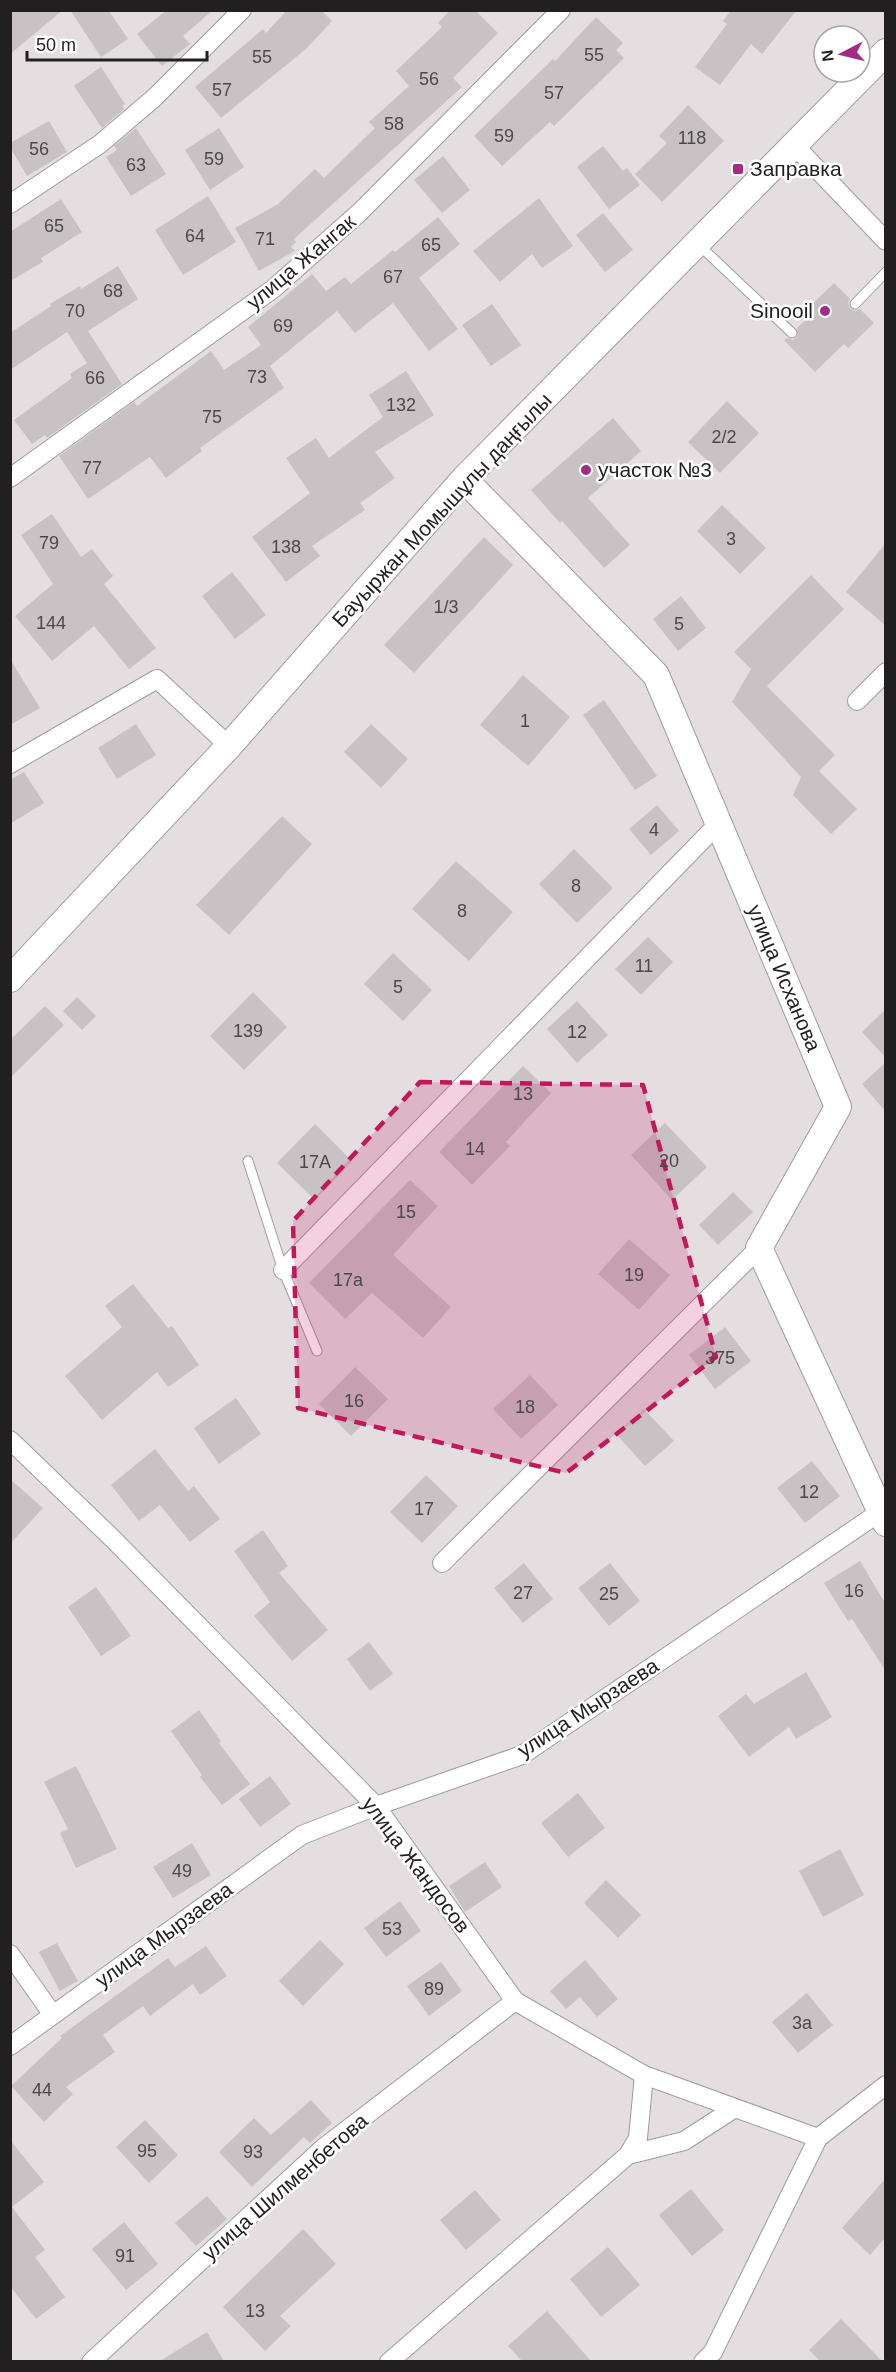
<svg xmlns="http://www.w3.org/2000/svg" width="896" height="2372" viewBox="0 0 896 2372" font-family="Helvetica,sans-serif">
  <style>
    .building { fill: #c8c2c5 }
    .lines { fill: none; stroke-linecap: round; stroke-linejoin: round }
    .lane-casing { stroke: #a19b9f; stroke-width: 11 }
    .street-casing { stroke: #a19b9f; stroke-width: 20 }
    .secondary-casing { stroke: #a19b9f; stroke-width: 28 }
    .lane { stroke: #fff; stroke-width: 9 }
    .street { stroke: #fff; stroke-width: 18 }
    .secondary { stroke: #fff; stroke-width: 26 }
    .marked { fill: #c2185b; fill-opacity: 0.2; stroke: #c2185b; stroke-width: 4.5; stroke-dasharray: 12 8; stroke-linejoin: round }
    .poi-dot { fill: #a32b83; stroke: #fff; stroke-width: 2 }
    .labels { text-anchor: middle; stroke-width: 5; stroke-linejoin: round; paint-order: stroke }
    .number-label { font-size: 18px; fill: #4c484a }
    .poi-label { font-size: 21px; fill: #221f21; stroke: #fff; text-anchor: start }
    .street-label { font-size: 21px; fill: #221f21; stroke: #fff }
  </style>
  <rect width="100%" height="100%" fill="#e4dee1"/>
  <path class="building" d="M10,10H63L10,54Z
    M70,10L109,11L128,39L101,57Z
    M167,10H213L183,36L190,44L162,66L137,34Z
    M287,10H321L332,21L306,49L221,118L195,87L263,29L266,33Z
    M450,10H475L498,33L453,78L462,87L294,239L296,242L291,247L295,251L259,271L235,228L278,204L315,169L324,178L375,128L369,122L409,86L396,71L442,27L438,23Z
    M731,10H797L762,54L751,44L720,85L695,67L727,24L723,21Z
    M596,17L623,43L616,50L624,58L554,126L550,122L502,166L474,136L553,59L555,61Z
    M101,67L125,104L122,106L124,109L102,128L74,86Z
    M688,105L724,141L662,202L635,174L667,143L659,136Z
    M49,121L67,152L27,176L10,147V143Z
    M136,128L166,174L131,196L106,157L117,150L114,146Z
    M219,128L244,167L210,190L185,150Z
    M603,146L623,171L627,168L640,185L609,209L577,167Z
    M443,156L470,190L442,213L414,180Z
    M208,196L236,242L183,275L155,230Z
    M539,198L573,246L542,268L532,254L500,282L473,251Z
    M61,199L82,232L41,258L43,262L10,281V232Z
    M603,213L633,250L605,272L576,235Z
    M438,217L460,244L419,278L458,329L429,351L393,303L355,333L337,311L270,366L284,388L200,448L202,451L166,478L150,457L88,499L59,456L134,402L137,406L211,351L224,370L261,345L248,327L312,274L326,291L345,277L351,284L393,250L395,252Z
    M118,266L138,299L88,331L122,384L47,438L45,435L32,444L14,420L72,378L70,374L87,363L67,332L10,370V333L51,306L50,304L80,286L81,289Z
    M834,283L850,299L848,303L850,308L854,311L860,309L874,323L848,348L844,344L815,372L784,340L787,338L793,340L797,337V328L815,311L810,306Z
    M492,304L521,345L491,366L462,325Z
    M406,371L434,415L375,452L395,478L360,503L365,510L312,546L320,556L286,582L252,537L310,493L286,458L316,438L329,458L383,417L369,395Z
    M727,401L759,433L720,473L688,442Z
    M613,418L641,451L588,498L630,545L604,568L562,521L560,523L531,490Z
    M722,505L766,548L740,574L697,531Z
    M52,514L81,557L92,549L113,576L104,584L156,648L129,669L94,626L52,661L15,616L53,584L21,535Z
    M484,537L513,565L414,673L384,645Z
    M885,544V625L846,592Z
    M232,572L266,615L235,639L202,596Z
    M811,575L844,609L767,686L835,755L819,771L857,809L831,834L793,795L801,777L732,702L751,669L734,652Z
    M681,596L706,628L678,651L653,619Z
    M10,659L40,708L10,725Z
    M523,675L570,717L528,766L480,725Z
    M604,700L657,776L635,790L583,715Z
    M136,724L156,755L117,779L98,748Z
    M371,724L408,759L381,788L344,752Z
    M24,772L44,803L10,824V780Z
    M657,805L679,831L651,855L629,829Z
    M282,816L312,844L229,935L196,905Z
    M574,849L613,888L577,923L539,884Z
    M456,861L513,912L469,961L412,909Z
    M648,937L673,962L641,995L615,969Z
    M393,953L432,990L403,1021L364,984Z
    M253,992L287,1027L244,1070L210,1036Z
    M77,997L96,1016L82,1030L63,1011Z
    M577,1001L608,1035L577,1063L547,1029Z
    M45,1006L64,1025L10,1078V1040Z
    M885,1010V1057L862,1032Z
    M885,1063V1111L862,1084Z
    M523,1066L551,1093L506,1142L510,1146L472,1185L439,1152Z
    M665,1123L707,1167L672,1200L631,1155Z
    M315,1124L352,1161L315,1200L277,1163Z
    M410,1180L438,1206L393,1255L451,1307L423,1338L372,1293L345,1319L309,1283Z
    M733,1192L753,1212L718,1245L699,1225Z
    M629,1239L670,1275L639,1310L598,1274Z
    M133,1284L168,1328L172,1326L199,1365L168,1387L157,1372L102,1420L65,1376L122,1327L105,1306Z
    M725,1327L751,1361L715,1389L689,1355Z
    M355,1367L388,1399L351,1436L319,1404Z
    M530,1375L558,1405L521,1439L493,1409Z
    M236,1398L261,1434L219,1464L194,1428Z
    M644,1409L674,1441L645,1466L616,1434Z
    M155,1449L188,1491L194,1486L220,1519L190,1542L160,1505L139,1521L111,1485Z
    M812,1461L840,1496L805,1523L777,1488Z
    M426,1475L458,1506L422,1543L390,1512Z
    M10,1479L43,1508L10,1544Z
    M263,1530L288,1566L279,1573L328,1630L292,1661L254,1616L270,1602L234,1551Z
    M860,1561L885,1603V1670L852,1619L848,1621L824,1583Z
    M524,1563L553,1599L523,1623L494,1588Z
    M610,1563L640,1601L609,1626L578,1588Z
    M96,1587L131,1636L101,1656L68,1607Z
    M369,1642L393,1674L370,1691L347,1659Z
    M806,1672L832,1717L796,1739L789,1727L749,1757L718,1716L746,1694L754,1704Z
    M199,1710L221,1741L219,1743L250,1784L222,1805L200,1777L202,1775L171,1731Z
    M76,1766L117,1849L76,1868L60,1833L68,1829L44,1782Z
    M270,1776L291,1804L260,1827L239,1799Z
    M578,1793L605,1828L568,1857L541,1823Z
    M192,1843L211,1875L173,1898L153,1867Z
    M840,1849L864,1895L823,1917L799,1871Z
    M485,1862L502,1887L465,1912L449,1886Z
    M606,1880L641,1915L618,1938L584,1903Z
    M400,1901L421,1931L386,1957L364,1928Z
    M320,1940L344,1964L303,2006L279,1981Z
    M57,1943L78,1981L60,1991L39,1952Z
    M206,1946L227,1976L200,1995L193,1984L150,2016L143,2006L103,2035L115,2052L66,2087L73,2094L44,2122L11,2086L62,2038L60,2036L168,1958L175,1967Z
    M585,1960L618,1999L597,2017L580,1997L566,2009L550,1991Z
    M441,1962L462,1991L429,2016L407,1986Z
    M807,1993L833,2025L798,2053L772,2022Z
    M311,2100L332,2123L310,2143L304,2137L252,2187L219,2152L254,2118L271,2135Z
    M145,2120L178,2155L149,2183L116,2147Z
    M10,2140L44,2182L12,2207L45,2250L35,2257L65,2297L36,2319L10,2286Z
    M885,2179V2238L870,2255L842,2228Z
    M691,2189L724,2230L692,2256L659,2215Z
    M475,2190L501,2220L466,2250L440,2220Z
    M207,2196L227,2219L196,2246L175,2223Z
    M124,2222L158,2264L126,2290L92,2249Z
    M303,2229L336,2264L280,2316L291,2326L265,2351L223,2307Z
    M608,2247L640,2285L601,2317L570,2279Z
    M547,2311L591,2361H522L508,2346Z
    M841,2319L882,2361H820L809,2350Z
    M207,2332L224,2361H160Z"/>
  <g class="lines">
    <defs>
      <path id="lane" d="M698,244L792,333
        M855,304L886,272
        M248,1161L283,1270L317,1351"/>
      <path id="street" d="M793,144L886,241
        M10,204L100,144L154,98L242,10
        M10,478L273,289L361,211L561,10
        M857,701L886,672
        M10,764L157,679L229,746
        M283,1270L718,824
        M10,1440L112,1538L376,1806L515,2001L644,2075L818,2138L886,2085
        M442,1563L759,1248
        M10,1954L53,2015
        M10,2046L302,1835L376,1806L522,1755L886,1508
        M628,2155L684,2141L735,2108
        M91,2362L322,2149L515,2001
        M389,2362L628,2155L638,2138L644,2075
        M703,2362L713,2352L818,2138"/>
      <path id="secondary" d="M464,479L656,675L838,1107L759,1248L886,1523
        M10,979L229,746L464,479L886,52"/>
    </defs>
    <use href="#lane" class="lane-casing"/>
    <use href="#street" class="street-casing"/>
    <use href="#secondary" class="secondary-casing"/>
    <use href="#lane" class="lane"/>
    <use href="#street" class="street"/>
    <use href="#secondary" class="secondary"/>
  </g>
  <path class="marked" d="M420,1082L643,1085L716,1357L566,1473L298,1408L293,1221Z"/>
  <g class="poi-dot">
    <rect x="732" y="163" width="12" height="12" rx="3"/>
    <circle cx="825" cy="311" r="6"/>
    <circle cx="586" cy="470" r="6"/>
  </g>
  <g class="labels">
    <g class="number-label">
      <text x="594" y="61">55</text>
      <text x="262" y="63">55</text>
      <text x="429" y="85">56</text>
      <text x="222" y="96">57</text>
      <text x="554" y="99">57</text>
      <text x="394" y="130">58</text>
      <text x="504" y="142">59</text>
      <text x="692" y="144">118</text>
      <text x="39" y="155">56</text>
      <text x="214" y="165">59</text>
      <text x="136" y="171">63</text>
      <text x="54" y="232">65</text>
      <text x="195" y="242">64</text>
      <text x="265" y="245">71</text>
      <text x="431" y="251">65</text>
      <text x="393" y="283">67</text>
      <text x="113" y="297">68</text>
      <text x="75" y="317">70</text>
      <text x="283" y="332">69</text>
      <text x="257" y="383">73</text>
      <text x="95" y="384">66</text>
      <text x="401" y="411">132</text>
      <text x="212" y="423">75</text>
      <text x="724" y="443">2/2</text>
      <text x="92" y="474">77</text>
      <text x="731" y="545">3</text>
      <text x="49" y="549">79</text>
      <text x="286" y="553">138</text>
      <text x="446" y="613">1/3</text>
      <text x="51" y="629">144</text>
      <text x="679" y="630">5</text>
      <text x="525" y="727">1</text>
      <text x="654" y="836">4</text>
      <text x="576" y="892">8</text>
      <text x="462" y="917">8</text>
      <text x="644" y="972">11</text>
      <text x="398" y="993">5</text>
      <text x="248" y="1037">139</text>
      <text x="577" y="1038">12</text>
      <text x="523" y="1100">13</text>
      <text x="475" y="1155">14</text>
      <text x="669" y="1167">20</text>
      <text x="315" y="1168">17А</text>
      <text x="406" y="1218">15</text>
      <text x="634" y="1281">19</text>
      <text x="348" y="1286">17а</text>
      <text x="720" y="1364">375</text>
      <text x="354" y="1407">16</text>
      <text x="525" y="1413">18</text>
      <text x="809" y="1498">12</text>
      <text x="424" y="1515">17</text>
      <text x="854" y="1597">16</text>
      <text x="523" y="1599">27</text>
      <text x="609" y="1600">25</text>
      <text x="182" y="1877">49</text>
      <text x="392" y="1935">53</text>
      <text x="434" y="1995">89</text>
      <text x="802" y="2029">3а</text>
      <text x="42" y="2096">44</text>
      <text x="147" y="2157">95</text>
      <text x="253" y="2158">93</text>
      <text x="125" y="2262">91</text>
      <text x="255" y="2317">13</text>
    </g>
    <g class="poi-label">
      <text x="750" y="176">Заправка</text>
      <text x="813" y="318" text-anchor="end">Sinooil</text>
      <text x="598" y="477">участок №3</text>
    </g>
    <g class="street-label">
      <text transform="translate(301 262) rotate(-40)" y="7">улица Жангак</text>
      <text transform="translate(442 510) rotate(-47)" y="7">Бауыржан Момышұлы даңғылы</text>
      <text transform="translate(784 978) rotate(67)" y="7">улица Исханова</text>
      <text transform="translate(588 1708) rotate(-33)" y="7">улица Мырзаева</text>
      <text transform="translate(416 1865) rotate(53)" y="7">улица Жандосов</text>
      <text transform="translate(164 1935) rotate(-36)" y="7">улица Мырзаева</text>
      <text transform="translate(285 2187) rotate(-41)" y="7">улица Шилменбетова</text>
    </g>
  </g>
  <rect width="896" height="2372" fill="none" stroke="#221f21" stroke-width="24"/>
  <g transform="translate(842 54) rotate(263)"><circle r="28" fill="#ffffff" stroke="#a7a5a6" stroke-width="1.5"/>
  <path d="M0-4.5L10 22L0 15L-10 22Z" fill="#a32b83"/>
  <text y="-9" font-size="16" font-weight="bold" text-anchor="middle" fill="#221f21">N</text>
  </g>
  <path d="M27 51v9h180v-9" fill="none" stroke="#221f21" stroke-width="3"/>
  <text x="36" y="51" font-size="18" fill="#221f21" stroke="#ffffff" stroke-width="4.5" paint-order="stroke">50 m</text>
</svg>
